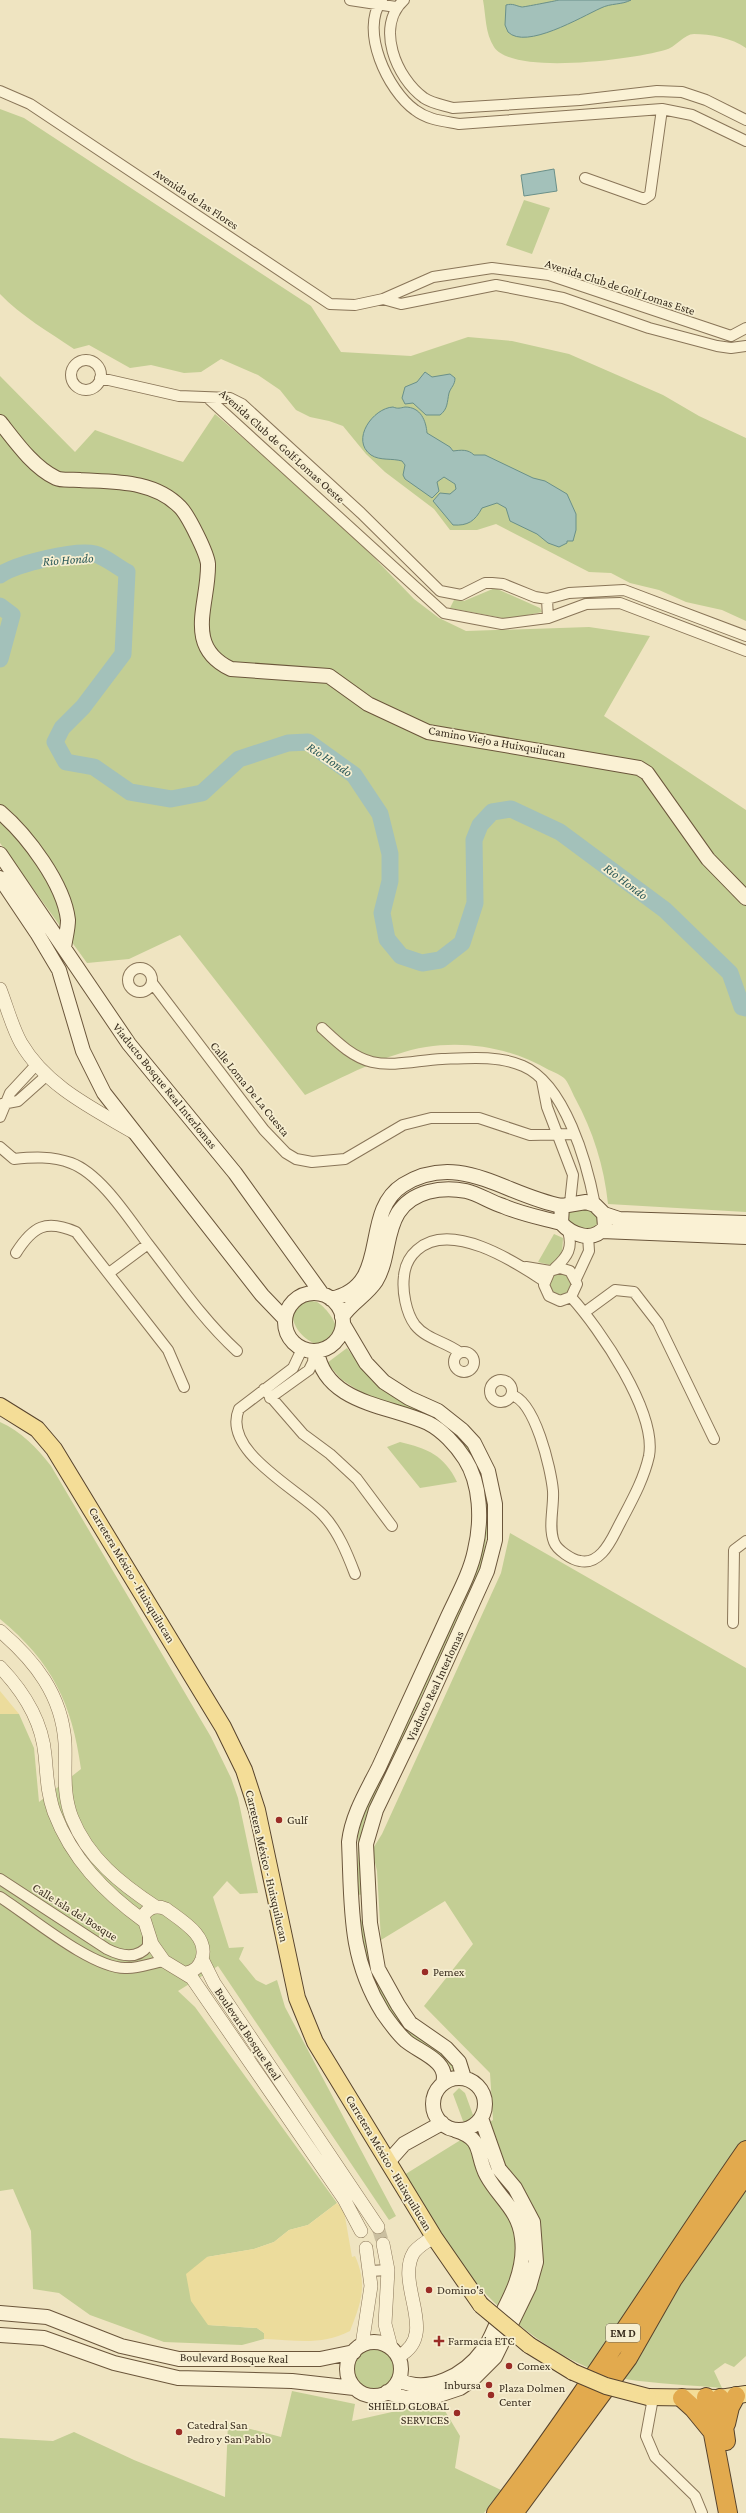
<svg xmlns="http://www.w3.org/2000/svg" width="746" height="2513" viewBox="0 0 746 2513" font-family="'Crimson Pro',serif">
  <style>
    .green { fill: #c3ce94 }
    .sand { fill: #ecdc9c }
    .water { fill: #a3c1ba; stroke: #6a9089 }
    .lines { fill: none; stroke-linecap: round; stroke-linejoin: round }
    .river { stroke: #a3c1ba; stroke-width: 17 }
    .tertiary-tunnel { stroke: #cabfa0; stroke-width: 13; stroke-dasharray: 13 6; stroke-linecap: butt }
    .minor-casing { stroke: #897558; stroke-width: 12 }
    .tertiary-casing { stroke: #897558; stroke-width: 14 }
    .secondary-casing { stroke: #6b563b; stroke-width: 16 }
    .primary-casing { stroke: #57432c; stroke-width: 18 }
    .motorway-casing { stroke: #57432c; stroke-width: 20 }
    .minor { stroke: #faf1d4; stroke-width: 10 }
    .tertiary { stroke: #faf1d4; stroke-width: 13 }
    .secondary { stroke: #faf1d4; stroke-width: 14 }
    .primary { stroke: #f4dd97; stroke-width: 16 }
    .motorway { stroke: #e2aa4e; stroke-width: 18 }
    .primary-bridge-casing { stroke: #57432c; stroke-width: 18; stroke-linecap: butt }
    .primary-bridge { stroke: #f4dd97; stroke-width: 16 }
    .poi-dot { fill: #9a2c26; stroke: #f6eed0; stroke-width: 1.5 }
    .labels { text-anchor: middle; stroke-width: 3.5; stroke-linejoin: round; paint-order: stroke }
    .shield { fill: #f6eed0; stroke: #716653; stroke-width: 1 }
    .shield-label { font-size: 11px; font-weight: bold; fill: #382c1d }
    .street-label { font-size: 12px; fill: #382c1d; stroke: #f6eed0 }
    .poi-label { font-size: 12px; fill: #382c1d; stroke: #f6eed0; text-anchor: start }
    .water-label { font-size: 13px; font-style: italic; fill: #2b5959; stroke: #f6eed0 }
  </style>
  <rect width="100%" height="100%" fill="#efe4c1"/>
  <path class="green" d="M483,0H746V48C732,38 710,34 694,34C684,34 675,48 665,50C634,59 513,76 494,47C485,33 486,16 483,0Z
    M0,109L24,118L311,306L341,352L411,356L468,337L512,341L569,354L663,395L699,416L746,438V621L722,610L686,602L659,590L630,583L611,573L589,572L496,524L477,530H450L434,509L385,472L366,454L343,426L329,421L310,417L296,410L280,390L258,375L221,359L201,372L184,373L151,365L130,368L89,345L74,349C49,332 21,316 0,294Z
    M524,200L550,208L532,254L506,245Z
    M0,376L75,452L95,430L183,462L215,414L332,514L414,599L439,618L466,631L589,627L650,636L604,716L746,810V1212L608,1204C604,1166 593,1131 575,1098C572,1092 569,1084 565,1079C561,1075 554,1072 549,1070C514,1049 468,1040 426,1047C387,1053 342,1078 305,1095L180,935L129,959L87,963L0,843Z
    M495,588L540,608L542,612L508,619L450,608L454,600L464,601Z
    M585,1208L598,1213L600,1221C591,1233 580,1229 568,1224V1213L572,1210Z
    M554,1234L563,1238L562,1254L550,1265L538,1262Z
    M548 1284a12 12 0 1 1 24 0a12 12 0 1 1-24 0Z
    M306,1300L317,1302C325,1307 336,1320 336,1329C336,1373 264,1318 306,1300Z
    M347,1348C362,1369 377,1377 397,1391C417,1405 440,1417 458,1432C495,1466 492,1522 481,1566L364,1822L360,1841L363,1893L360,1895L358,1894V1831L367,1803L418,1699L478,1565L485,1537L486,1503L474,1459L455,1435L434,1418L368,1397L341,1379L327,1363Z
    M0,1422C21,1431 37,1448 51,1466L211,1737L231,1778L238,1798L258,1893L240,1894L227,1881L213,1897L229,1948L244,1947L239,1959L256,1980L266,1985L277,1980L285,2007L396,2216L389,2220L218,1966L178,1991L195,2007L337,2203L308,2225L289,2230L274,2242L254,2249L207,2257L208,2325L257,2328L264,2333V2339L242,2345L164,2342L90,2315L59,2293L33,2289L31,2231L13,2189L0,2191V1714H19L34,1748L39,1802L81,1769C72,1703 52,1662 0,1619Z
    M400,1442C427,1448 445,1456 457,1482L420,1488L387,1447Z
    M510,1533L746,1668V2356L734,2367L725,2363L714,2371L722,2388C690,2385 657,2384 625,2379C566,2368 503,2318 467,2272C443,2242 424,2207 404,2175L493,2120L490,2073L424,2006L473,1944L445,1901L381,1940L377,1871L372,1850L382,1834L501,1573Z
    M362,1919L364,1921L373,1970L455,2064L458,2073L454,2074C446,2050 418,2045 403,2028C381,2003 367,1970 362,1937C361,1932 359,1924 362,1919Z
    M459,2088L465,2093L473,2115L467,2122L463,2121L453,2094Z
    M352 2369a22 22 0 1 1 44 0a22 22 0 1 1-44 0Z
    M292,2391L355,2404L352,2421L423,2405L445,2411L460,2436L455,2468L501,2490L484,2513H0V2438L53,2441L74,2432L134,2460L225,2497L228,2423L281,2437Z"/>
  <path class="sand" d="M0,1691L19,1714H0Z
    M337,2203L344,2211L352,2257L355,2256C368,2285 361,2303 350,2331C320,2346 297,2340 264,2339V2333L257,2328L208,2325L191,2301L186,2274L207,2257L254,2249L274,2242L289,2230L308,2225Z"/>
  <path class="water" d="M559,0H631C622,5 611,3 601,8C581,17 526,50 508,32L505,25L506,5C513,3 516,6 522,7C524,7 555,1 559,0Z
    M554,169L557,191L524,196L521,175Z
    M425,372L432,377L450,374L455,378C455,385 451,387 449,393C447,402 448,409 440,415H426L413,403L405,404L402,398L405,387L417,382Z
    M393,407C398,409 400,408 405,407C421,407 426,421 427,433L450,447L453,451C461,450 468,449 474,455H485L533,478L545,481L567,494L576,514V530L573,541H567V543L559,547L548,543L537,534L510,521L506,508L497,503L482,508C475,521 468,526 453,525L433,501L440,493L450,494L456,489L455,484L444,477L437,482L439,491L432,498L405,479L403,475L405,465L402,461C392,458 380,461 371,455C350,440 373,408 393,407Z"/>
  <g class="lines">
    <path class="river" d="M0,575C16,564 76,549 95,554C106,557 117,567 127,572L123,654L83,707L62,728L55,742L66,762L94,767L130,792L171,799L202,793L239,759L288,743L308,742L354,775L380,814L390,854V881L382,913L387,939L401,956L422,963L440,960L462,943L475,903L474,840L480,825L492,812L511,809L560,832L665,910L730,973L742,1007L746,1008
      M0,606L12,615L0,659"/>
    <path class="tertiary-tunnel" d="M378,2227L383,2244"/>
    <defs>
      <path id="minor" d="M350,0L396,7
        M382,0C359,30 388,91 415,110C428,120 443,121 459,124L662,109L692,115L746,141
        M404,0C375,26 396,78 424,98C433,104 444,105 453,108L580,100L657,91L682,92L706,100L746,120
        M0,91L30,104L330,304L355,305L383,299L433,277L492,268L549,275L731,336L746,328
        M585,178L644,199L650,195L662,109
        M383,299L401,304L496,285L563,298L649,328L717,346L731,348L746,346
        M71 375a15 15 0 1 1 30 0a15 15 0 1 1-30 0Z
        M100,378L179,396L230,398L242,404L361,513L440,591L461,595L485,583H492L503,584L535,597L547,599L569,593L624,590L746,636
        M208,398L444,613L502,624L548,618L586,604L620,603L746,651
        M547,599L548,618
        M128 980a12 12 0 1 1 24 0a12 12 0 1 1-24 0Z
        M153,984L264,1130L286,1153L296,1159L312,1162L345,1159L403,1125L431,1118H479L530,1135L573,1134
        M322,1028C337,1042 352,1057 372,1062C394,1067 419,1060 442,1059C467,1058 499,1055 523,1066C565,1084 587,1163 595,1205
        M542,1081L547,1107L573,1175L570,1203
        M2,1104L18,1101L46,1076
        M0,1117L10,1093L36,1065
        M0,1147L14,1159C33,1157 52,1156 71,1163C101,1174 129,1219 148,1244C176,1280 203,1320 237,1351
        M16,1253C33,1226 46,1219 76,1232L168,1350L184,1387
        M526,1267L550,1271L560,1268L570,1271L577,1284L571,1297L560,1301L549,1296L544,1285L550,1271
        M555,1268C568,1256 573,1248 568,1231
        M109,1273L148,1244
        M576,1279L589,1251L588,1236
        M585,1312L615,1290L634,1292L658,1323L714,1439
        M302,1349L293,1368L239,1409C221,1451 298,1489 323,1515C338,1531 347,1553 355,1574
        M454 1362a10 10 0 1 1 20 0a10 10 0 1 1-20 0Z
        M459,1352C446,1342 426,1339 415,1325C406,1313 402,1291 404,1276C405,1265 409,1257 417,1250C450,1220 514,1261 544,1281
        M490 1391a11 11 0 1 1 22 0a11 11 0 1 1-22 0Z
        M264,1389L303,1434L330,1454L357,1479L392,1526
        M511,1395C535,1400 551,1469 553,1491C554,1507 548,1527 554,1542C557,1550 572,1560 580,1561C598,1565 609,1545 616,1531C628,1507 643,1483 649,1456C657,1412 600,1329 571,1297
        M270,1398L309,1370L313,1362L314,1351
        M733,1623L734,1550L746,1541
        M0,1879L107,1949C121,1956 137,1960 148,1946V1934
        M0,1897C30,1916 91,1968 125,1968C138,1969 151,1963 164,1961
        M370,2271L388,2270
        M653,2398L646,2436L655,2457L695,2496L702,2513"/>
      <path id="tertiary" d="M0,989C7,1007 12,1027 21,1043C46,1086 92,1108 133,1132
        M0,1631C35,1661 62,1695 65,1743C66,1768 62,1793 72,1818C88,1858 121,1884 156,1907
        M0,1667C23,1691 42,1721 45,1755C47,1774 47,1793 54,1812C72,1859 104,1892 144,1921
        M202,1959L214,1983L378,2227
        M186,1973C195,1971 199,1967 202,1959C209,1936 182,1921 166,1909C156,1905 149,1907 143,1916L152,1944L164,1961L192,1978L344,2199L361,2231
        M383,2244L388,2270L385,2324L391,2347
        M362,2345L371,2286L366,2248
        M399,2356C440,2334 394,2284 414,2252C419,2246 427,2241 434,2237"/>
      <path id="secondary" d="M0,422C15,441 33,467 56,478C62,481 73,479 80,480C114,482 154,480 180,507C188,515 207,553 208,564C209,604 183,646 231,669L329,676L368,704L428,732L639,768L647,773L708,859L746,898
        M0,812C27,835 64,884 68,920C68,929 65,939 64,948
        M0,854L129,1044L235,1173L322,1294
        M0,878L37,933L59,970L83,1051L104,1093L262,1295L285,1319
        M586,1202L595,1205L604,1214L605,1227C593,1243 572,1235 561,1223L562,1206Z
        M604,1214L619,1219L746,1223
        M602,1231L746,1237
        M285 1322a29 29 0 1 1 58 0a29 29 0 1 1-58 0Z
        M331,1299C393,1286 359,1213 403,1185C460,1150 506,1196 562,1206
        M342,1317C351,1303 367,1295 376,1281C389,1259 385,1234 398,1213C412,1191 442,1186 466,1191C479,1194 490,1202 503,1206C521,1214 542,1218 561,1223
        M343,1324L366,1363L384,1382L409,1398L438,1411L462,1430L474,1443L488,1471L495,1504V1540L487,1571L426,1706L376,1810L366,1844L370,1923L378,1969L398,2005L410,2023L446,2048L459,2062L464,2078
        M317,1351C325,1404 389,1405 428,1423C442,1430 456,1445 465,1459C481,1484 482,1521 475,1550C470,1575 455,1600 445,1623C423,1671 401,1719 379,1767C367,1791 352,1815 349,1842C352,1906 348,1957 383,2013C390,2023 397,2033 406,2041C419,2052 450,2061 443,2083
        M433 2104a26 26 0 1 1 52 0a26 26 0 1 1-52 0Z
        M388,2162L404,2144L442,2123
        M0,2313L47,2317L121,2346L179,2359H320L354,2352
        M0,2335L44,2338L114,2363L178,2378L292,2381L354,2388
        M347 2369a27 27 0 1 1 54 0a27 27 0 1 1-54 0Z
        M399,2380C428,2395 465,2375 483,2350C489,2343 493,2332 497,2323C511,2297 526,2269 522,2238C519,2210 499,2198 487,2176C475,2154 485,2139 455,2130
        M387,2392L405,2398L433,2397L460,2388L472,2380L495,2357L529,2287L536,2262L533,2222L515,2188L499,2169L481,2118"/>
      <path id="primary" d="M0,1406L37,1429L54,1449L223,1727L244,1770L257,1810L297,1998L315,2042L434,2237L481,2305
        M529,2345L573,2372
        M648,2397L720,2398L746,2394"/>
      <path id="motorway" d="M706,2397L728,2513
        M682,2398L693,2408L711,2430
        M720,2398L726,2441
        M726,2424L730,2407L736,2396
        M496,2513C585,2396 662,2271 746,2150
        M514,2513L628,2358L673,2279L746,2174"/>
    </defs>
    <use href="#minor" class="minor-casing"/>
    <use href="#tertiary" class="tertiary-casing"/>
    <use href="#secondary" class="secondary-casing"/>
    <use href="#primary" class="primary-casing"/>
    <use href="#motorway" class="motorway-casing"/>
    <use href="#minor" class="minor"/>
    <use href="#tertiary" class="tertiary"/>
    <use href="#secondary" class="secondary"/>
    <use href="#primary" class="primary"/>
    <use href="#motorway" class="motorway"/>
    <defs>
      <path id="primary-bridge" d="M481,2305L529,2345
        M573,2372L606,2386L648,2397"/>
    </defs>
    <use href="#primary-bridge" class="primary-bridge-casing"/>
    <use href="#primary-bridge" class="primary-bridge"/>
  </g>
  <g class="poi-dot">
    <circle cx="279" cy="1820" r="4"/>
    <circle cx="425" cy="1972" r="4"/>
    <circle cx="429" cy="2290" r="4"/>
    <path d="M437 2335h4v4h4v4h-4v4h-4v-4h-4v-4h4z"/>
    <circle cx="509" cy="2366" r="4"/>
    <circle cx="489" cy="2385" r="4"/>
    <circle cx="491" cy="2395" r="4"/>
    <circle cx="457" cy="2413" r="4"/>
    <circle cx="179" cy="2432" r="4"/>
  </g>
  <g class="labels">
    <rect class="shield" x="606" y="2324" width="34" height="18" rx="3"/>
    <g class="shield-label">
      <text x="623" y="2337">EM D</text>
    </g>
    <g class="street-label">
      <text transform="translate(196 199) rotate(34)" y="4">Avenida de las Flores</text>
      <text transform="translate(620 287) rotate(18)" y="4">Avenida Club de Golf Lomas Este</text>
      <text transform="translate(282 446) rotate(42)" y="4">Avenida Club de Golf Lomas Oeste</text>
      <text transform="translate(497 742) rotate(10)" y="4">Camino Viejo a Huixquilucan</text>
      <text transform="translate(165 1086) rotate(51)" y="4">Viaducto Bosque Real Interlomas</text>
      <text transform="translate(250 1089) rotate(51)" y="4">Calle Loma De La Cuesta</text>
      <text transform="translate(132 1575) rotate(59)" y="4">Carretera México - Huixquilucan</text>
      <text transform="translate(435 1686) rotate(-65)" y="4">Viaducto Real Interlomas</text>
      <text transform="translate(267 1866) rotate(77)" y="4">Carretera México - Huixquilucan</text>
      <text transform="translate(75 1912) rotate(32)" y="4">Calle Isla del Bosque</text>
      <text transform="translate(248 2034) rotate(56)" y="4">Boulevard Bosque Real</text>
      <text transform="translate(389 2163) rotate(59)" y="4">Carretera México - Huixquilucan</text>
      <text transform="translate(234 2358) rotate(1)" y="4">Boulevard Bosque Real</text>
    </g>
    <g class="poi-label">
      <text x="287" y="1824">Gulf</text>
      <text x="433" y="1976">Pemex</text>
      <text x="437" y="2294">Domino's</text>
      <text x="448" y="2345">Farmacia ETC</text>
      <text x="517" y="2370">Comex</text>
      <text x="481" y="2389" text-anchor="end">Inbursa</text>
      <text x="499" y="2392">Plaza Dolmen<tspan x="499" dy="14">Center</tspan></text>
      <text x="449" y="2410" text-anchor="end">SHIELD GLOBAL<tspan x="449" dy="14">SERVICES</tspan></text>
      <text x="187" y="2429">Catedral San<tspan x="187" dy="14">Pedro y San Pablo</tspan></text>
    </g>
    <g class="water-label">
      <text transform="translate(68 559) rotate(-4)" y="5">Rio Hondo</text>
      <text transform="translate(330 759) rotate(34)" y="5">Rio Hondo</text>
      <text transform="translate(626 881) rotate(37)" y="5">Rio Hondo</text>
    </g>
  </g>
</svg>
